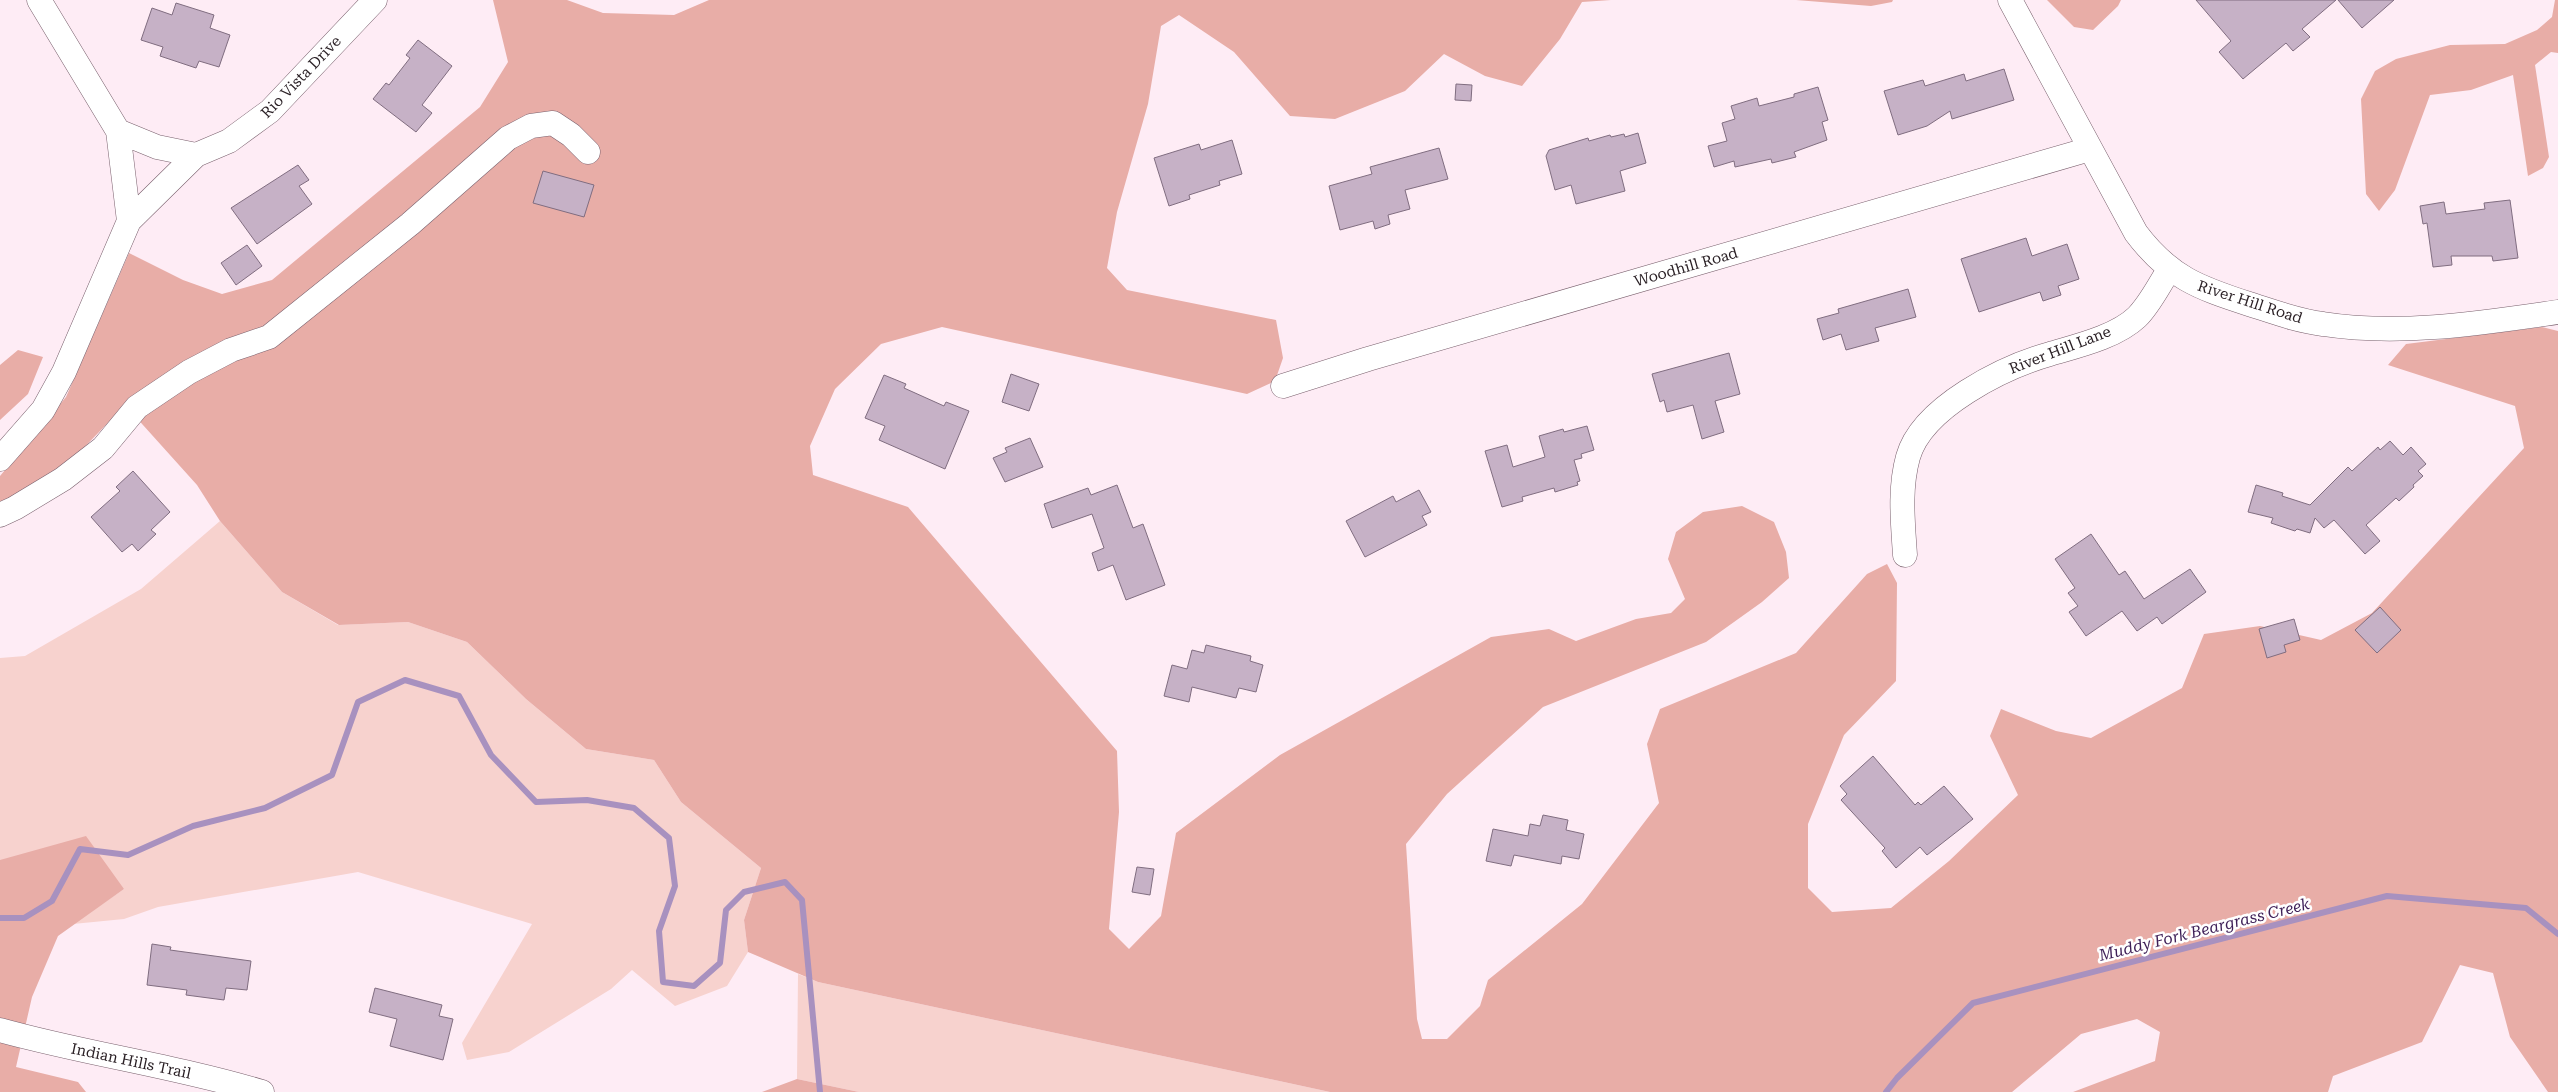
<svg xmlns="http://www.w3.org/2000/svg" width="2558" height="1092" viewBox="0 0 2558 1092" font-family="'Roboto Serif',serif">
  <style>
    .green { fill: #f7d2ce }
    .forest { fill: #e8ada7 }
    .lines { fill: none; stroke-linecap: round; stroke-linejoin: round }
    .stream { stroke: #a891bf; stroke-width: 6 }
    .building { fill: #c6b1c6; stroke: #806d80 }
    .minor-casing { stroke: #79606d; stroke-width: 25 }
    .minor { stroke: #fff; stroke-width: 24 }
    .labels { text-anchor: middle; stroke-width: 5; stroke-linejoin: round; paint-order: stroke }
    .street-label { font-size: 15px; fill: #291f24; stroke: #fff }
    .water-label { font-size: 16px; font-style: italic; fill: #3e1f57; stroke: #fff }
  </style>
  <rect width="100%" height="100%" fill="#feecf5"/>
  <path class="green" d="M220,521L282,592L338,625L408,622L467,642L526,699L586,749L654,760L681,802L761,868L744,920L748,952L727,986L675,1006L632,970L611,989L509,1052L467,1060L462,1043L532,924L358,872L158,907L124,919L73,924L124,889L0,860V658L25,656L141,589Z
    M798,974L818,982L1330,1092H859L797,1079Z"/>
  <path class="forest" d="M493,0H567L603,13L674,15L709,0H1611L1582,2L1560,39L1522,86L1485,76L1444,54L1405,91L1335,119L1290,116L1234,52L1179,15L1161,26L1148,104L1117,212L1107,268L1127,290L1276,320L1283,358L1275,381L1247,394L942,327L881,344L835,389L810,446L813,475L908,507L1117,751L1119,812L1109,929L1129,949L1161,916L1176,833L1280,755L1491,637L1549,629L1576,641L1636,619L1671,613L1685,599L1668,559L1676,532L1703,512L1742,506L1774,522L1786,552L1789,578L1762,602L1706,642L1543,707L1447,794L1406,844L1417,1019L1422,1039H1447L1480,1006L1488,980L1582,904L1659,803L1647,744L1660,709L1796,653L1867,574L1887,564L1897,583L1896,681L1844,735L1808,824V888L1832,912L1891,908L1949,861L2018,795L1990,736L2001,709L2056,731L2091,738L2182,688L2204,634L2260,626L2321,640L2372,613L2524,448L2515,406L2388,365L2406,344L2542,327L2558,331V1092H2548L2510,1037L2493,973L2460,965L2422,1042L2333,1076L2328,1092H2073L2155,1061L2160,1032L2137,1019L2081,1034L2012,1092H1330L818,982L748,952L744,920L761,868L681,802L654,760L586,749L526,699L467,642L408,622L339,625L282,592L220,521L197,485L125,405L74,458L0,506V476L66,397L129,253L183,280L222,294L272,280L480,107L508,62Z
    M1796,0H1893L1892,2L1871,6Z
    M2047,0H2121L2118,6L2093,30L2074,27Z
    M2555,0H2558V53L2551,52L2535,65L2549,157L2543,168L2528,176L2513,75L2471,90L2430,95L2395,190L2379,211L2366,194L2361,99L2375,71L2396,59L2450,45L2505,44L2537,30L2552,17Z
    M18,350L43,357L28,394L0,420V365Z
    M86,836L124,889L58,936L32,997L16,1067L78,1082L86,1092H0V860Z
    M797,1079L859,1092H762Z"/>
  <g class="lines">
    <path class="stream" d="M0,918H24L52,901L80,849L128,855L193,826L265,808L332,775L358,702L405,680L459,696L491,755L536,802L587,800L634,808L669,838L675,886L659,931L663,982L694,986L720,963L726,910L744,892L785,882L802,900L820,1092
      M1886,1092L1897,1078L1973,1003L2387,896L2526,908L2558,934"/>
  </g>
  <path class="building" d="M2196,0H2336L2302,29L2310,37L2293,51L2286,43L2243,79L2219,52L2231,41Z
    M2338,0H2394L2362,28Z
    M176,3L214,15L210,28L230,35L219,67L199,61L196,68L160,56L163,47L141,40L152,8L172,15Z
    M418,40L452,66L422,105L432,113L416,132L373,99L386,83L389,85L410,58L406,55Z
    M2004,69L2014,100L1952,119L1950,111L1927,126L1898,135L1884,91L1923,80L1925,86L1964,74L1966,81Z
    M1456,84L1472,85L1471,101L1455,100Z
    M1818,87L1828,120L1822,122L1827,140L1794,152L1796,157L1772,163L1771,159L1735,167L1734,161L1714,167L1708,146L1727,141L1722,123L1735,119L1731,106L1757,98L1759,106L1794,97V94Z
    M1638,133L1646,163L1620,171L1625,191L1576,204L1571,185L1555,190L1546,156L1549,150L1588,138L1589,141L1610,135L1611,137L1624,134L1625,137Z
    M1232,140L1242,174L1219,181L1220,185L1189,195L1190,199L1169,206L1154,158L1199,144L1201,150Z
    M1439,148L1448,179L1405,190L1410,209L1388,215L1390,224L1375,229L1373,221L1340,230L1329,186L1372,174L1370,167Z
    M298,165L309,180L299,186L312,204L257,244L231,208Z
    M543,171L594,185L584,217L533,203Z
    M2510,200L2518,258L2493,261L2492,256H2451L2452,265L2433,267L2427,223L2423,224L2420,206L2444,202L2446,214L2485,209L2484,203Z
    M2026,238L2032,256L2067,244L2079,279L2058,286L2061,295L2043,301L2040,292L1979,312L1961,259Z
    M247,245L262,266L236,285L221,263Z
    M1908,289L1916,317L1875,328L1879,341L1846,350L1841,334L1823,340L1817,319L1839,313L1838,309Z
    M1729,353L1740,394L1715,401L1724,432L1702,439L1693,405L1667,412L1664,400L1660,402L1652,374Z
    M1011,374L1039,384L1029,411L1002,402Z
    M884,375L906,384L904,388L944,406L946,402L969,411L945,469L879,440L885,426L865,418Z
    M1587,426L1594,450L1581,454L1582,458L1574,460L1580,481L1577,482L1578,485L1555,492L1554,488L1522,497L1523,501L1502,507L1485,451L1507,445L1513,467L1545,457L1539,436L1563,429L1564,432Z
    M1030,438L1043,467L1005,482L993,458L1007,452L1005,448Z
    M2390,441L2403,455L2411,447L2426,464L2418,471L2423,476L2413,485L2414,487L2399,501L2396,498L2366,525L2380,541L2365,554L2334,520L2324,528L2315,518L2310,533L2297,529L2295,531L2271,523L2273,518L2248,512L2256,485L2283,493L2282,496L2310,505L2348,467L2352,471L2378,447L2380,450Z
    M133,471L170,512L151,530L156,534L138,551L132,544L122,552L91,517L120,491L116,487Z
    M1117,485L1133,528L1143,524L1165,585L1126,600L1113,565L1098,571L1092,553L1104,548L1092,514L1052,528L1044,504L1088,488L1091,495Z
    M1419,490L1431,512L1422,516L1427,525L1365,557L1346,521L1393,496L1396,502Z
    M2091,534L2119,575L2125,571L2144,599L2190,569L2206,592L2162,624L2157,617L2137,631L2122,611L2086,636L2069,612L2078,606L2068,593L2075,588L2055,559Z
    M2380,607L2401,630L2377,653L2355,630Z
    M2294,619L2300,640L2284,645L2286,652L2267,658L2259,629Z
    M1206,645L1251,656L1250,661L1263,665L1256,692L1239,688L1236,698L1192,687L1189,702L1164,696L1172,665L1187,669L1192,650L1204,653Z
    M1873,756L1915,805L1918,802L1921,805L1944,786L1973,819L1927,855L1920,847L1896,868L1882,851L1885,848L1841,800L1847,794L1840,786Z
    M1543,815L1568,820L1566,830L1584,834L1579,859L1562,856L1561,864L1514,855L1511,866L1486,861L1493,829L1528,836L1530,824L1540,826Z
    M1137,867L1154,869L1150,895L1132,892Z
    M152,944L171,947L170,950L251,961L247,990L226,988L224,1000L186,995L187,990L147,985Z
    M375,988L442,1005L439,1016L453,1019L443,1060L390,1046L397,1019L369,1012Z"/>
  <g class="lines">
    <defs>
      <path id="minor" d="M2010,0L2136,233C2169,277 2199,288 2249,304C2274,312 2298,321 2323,324C2400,336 2481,323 2558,312
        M118,131L157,147L196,155
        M129,221L196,155L229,141L270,111L375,0
        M1283,386L1368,359L2090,149
        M0,459L43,410L64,372L129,221L118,131L39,0
        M0,515L15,508L63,479L103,448L137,407L189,372L231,350L269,337L410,224L508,138L531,126L553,123L571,135L588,152
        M1905,555C1903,524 1899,489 1908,457C1922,407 2004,367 2050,354C2077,346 2116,337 2137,317C2150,304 2159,285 2169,270
        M0,1030C86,1054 176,1066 262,1092"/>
    </defs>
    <use href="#minor" class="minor-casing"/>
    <use href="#minor" class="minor"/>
  </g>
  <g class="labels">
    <g class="street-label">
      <text transform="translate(301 77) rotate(-46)" y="5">Rio Vista Drive</text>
      <text transform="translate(1686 267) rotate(-16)" y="5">Woodhill Road</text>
      <text transform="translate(2250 302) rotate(18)" y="5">River Hill Road</text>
      <text transform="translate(2060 350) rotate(-21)" y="5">River Hill Lane</text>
      <text transform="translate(131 1061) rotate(12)" y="5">Indian Hills Trail</text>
    </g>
    <g class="water-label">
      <text transform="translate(2204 929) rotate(-14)" y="6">Muddy Fork Beargrass Creek</text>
    </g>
  </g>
</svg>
